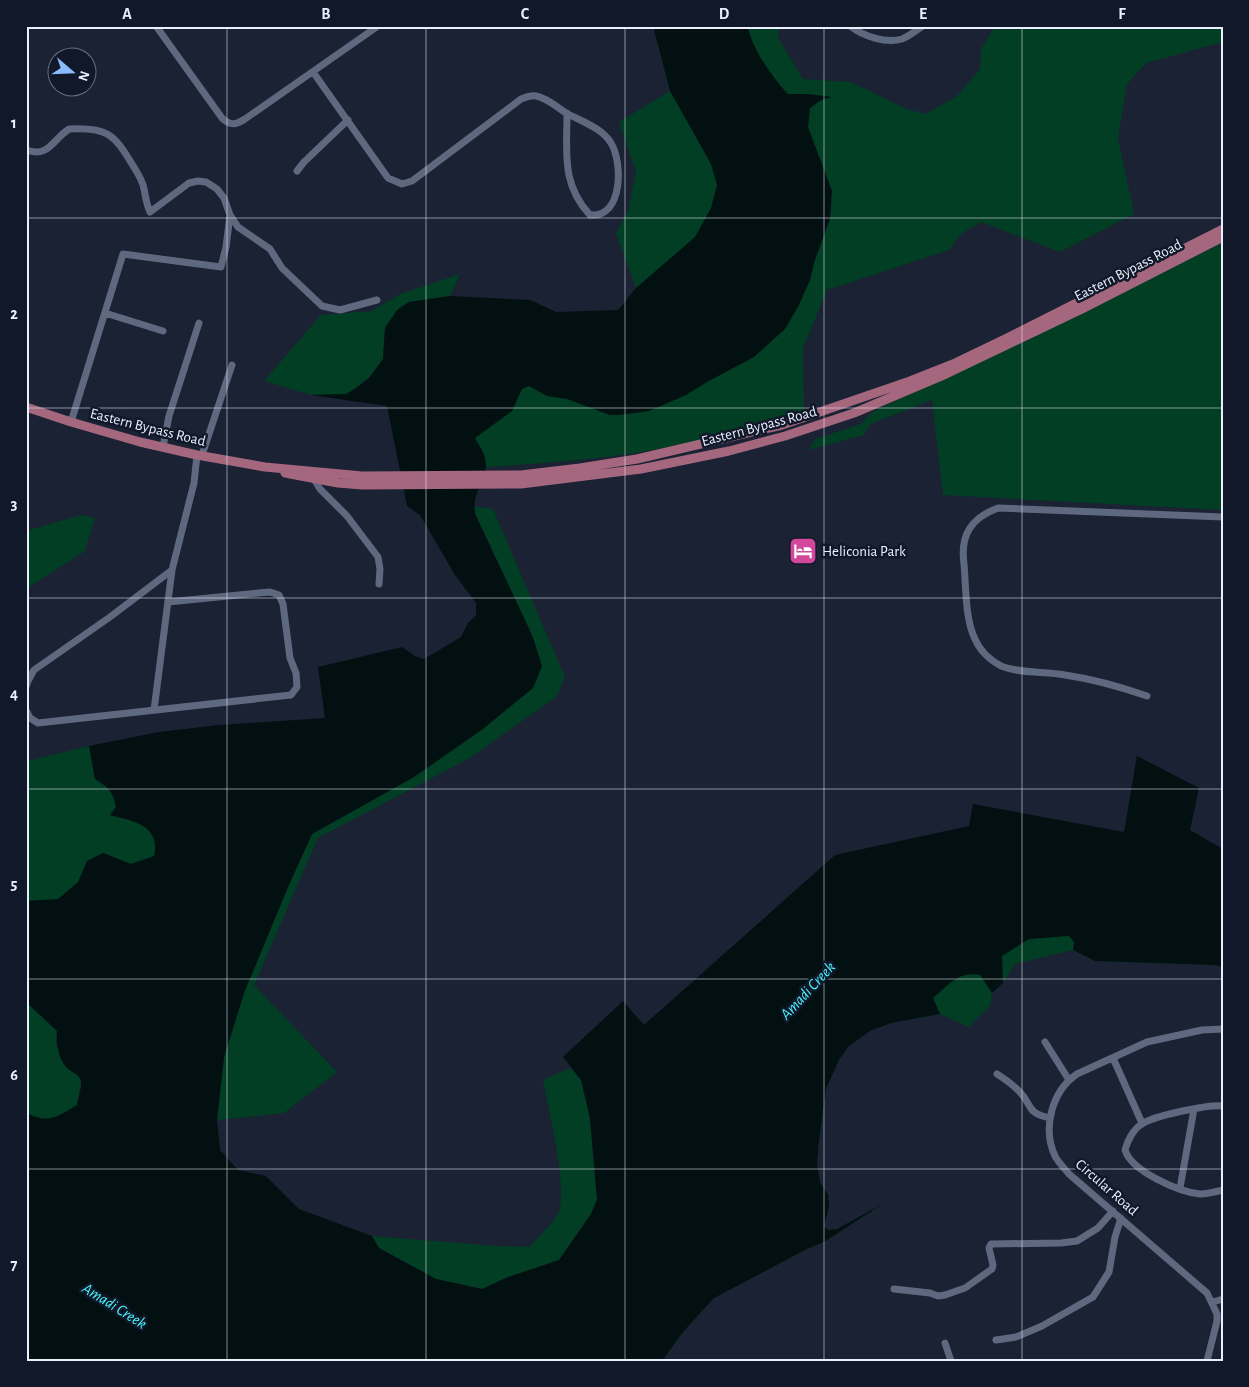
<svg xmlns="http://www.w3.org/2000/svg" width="1249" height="1387" viewBox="0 0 1249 1387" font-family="'Alegreya Sans',sans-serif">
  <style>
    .green { fill: #023e23 }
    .water { fill: #031011 }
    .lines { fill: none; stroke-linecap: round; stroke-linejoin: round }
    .minor { stroke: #5e687f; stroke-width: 7 }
    .major { stroke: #a5677e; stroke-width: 9 }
    .grid { fill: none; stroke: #e9effc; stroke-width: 1; stroke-opacity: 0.55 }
    .labels { text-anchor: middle; stroke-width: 5; stroke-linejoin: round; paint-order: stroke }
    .street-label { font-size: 15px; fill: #e9effc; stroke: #11182a }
    .poi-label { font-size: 15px; fill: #e9effc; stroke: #11182a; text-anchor: start }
    .water-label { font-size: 16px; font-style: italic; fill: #48f6fd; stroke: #11182a }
    .neatline { fill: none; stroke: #e9effc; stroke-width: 2 }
    .grid-label { font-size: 16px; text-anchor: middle; font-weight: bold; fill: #e9effc }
  </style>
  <rect width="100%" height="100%" fill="#1a2234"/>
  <path class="green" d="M653,26L711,164L717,184L723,229L618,310L636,288L616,233L628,211L636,172L619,122L670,91Z
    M748,26H779L778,38L803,79L851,82L906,109L926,114L957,96L980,69L981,49L995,26H1223V42L1146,63L1127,84L1118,138L1134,214L1060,252L981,222L961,234L949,250L827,290L803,348L804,412C750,427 697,443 642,452C590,460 538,464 486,467L473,506L493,509L565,677L557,696L470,758L318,838L254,985L337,1072L284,1113L217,1120L224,1057L244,993L288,887L312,834L414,777L533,688L542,666L532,635L476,516L473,507L459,438L531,382L617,395L779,95L749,36Z
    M1223,238V510L943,495L932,400L870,424L864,435L808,450L816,439L861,424L872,412L1108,298Z
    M460,274L450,296L409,302L385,328L383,359L369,378L356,388L346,394L311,395L264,381L321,315L372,311L400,294Z
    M81,515L95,518L85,551L26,589V531Z
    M89,746L95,779C108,787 113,791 116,807L110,815C133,821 161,825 154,856L131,864L103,853L87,861L79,882L58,900L26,901V759L32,760Z
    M1099,925L1223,967L1214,965L1095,961L1073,950L1015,964L1003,983L992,993L990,1006L968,1027L940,1014L891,1023L870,1031L849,1046L839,1060L826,1089L819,1141L817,1163L820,1182L828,1195L829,1207L824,1226L828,1230L837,1229L884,1203L824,1242L807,1249L714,1298L683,1332L662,1361H645L830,1058L984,940Z
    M26,1002L57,1031L56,1043L68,1069L78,1075L81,1081L77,1105L64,1120L26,1124Z
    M570,1068L581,1080L590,1118L597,1200L591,1214L559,1260L508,1277L482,1289L436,1279L379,1248L372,1236L496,1246L530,1247C537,1238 553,1223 558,1214C569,1191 548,1108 543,1080Z"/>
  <path class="water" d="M653,26H748C750,46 774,80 788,94H808L832,97L821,100L810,108L808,127L832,191L830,219L814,263L810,280L798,307L785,329L754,357L707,382L686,395L649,411L619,415H610L567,399L547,396L529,386L522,389L512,411L475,438C480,447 487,456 486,467C484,485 470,496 476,516L532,635L542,666L533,688L483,729L414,777L312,834L288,887L244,993L224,1057L217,1120L220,1150L238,1170L266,1176L299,1209L372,1236L379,1248L436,1279L482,1289L508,1277L559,1260L591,1214L597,1200L590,1118L581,1080L563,1057L623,1001L644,1025L835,855L969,826L973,804L1124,832L1137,756L1199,788L1190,830L1223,849V967L1214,965L1095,961L1073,950L1074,942L1069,936L1029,939L1002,956L1003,983L992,993L980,975C958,971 949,985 933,998L940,1014L891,1023L870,1031L849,1046L839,1060L826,1089L819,1141L817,1163L820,1182L828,1195L829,1207L824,1226L828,1230L837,1229L884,1203L824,1242L807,1249L714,1298L683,1332L662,1361H26V1113C50,1124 56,1117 77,1105C78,1098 82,1088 81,1081C80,1074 72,1073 67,1068C58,1058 56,1044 57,1031L26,1002V901L58,899L78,882L87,861L103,853L131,864L154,856C161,825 133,821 110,815L116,807C113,791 108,787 95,779L89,746L159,732L219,725L325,718L318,667L402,647L415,656L424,659L461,637L468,623L476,615V603L455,575L420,515L407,506L387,406L311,395L346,394L356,388L369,378L383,359L385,328L397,310L409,302L450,296L530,300L556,312L618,310L636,288L695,237L711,208L717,185L711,164L670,91Z"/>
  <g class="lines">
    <path class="minor" d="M156,26L222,118C230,126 236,125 245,119L378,26
      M850,26C863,36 886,44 902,39C910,36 916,30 923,26
      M313,72L388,178L402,184L412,181L521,99C526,97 531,95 536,96C547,98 557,107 566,113C581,121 602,128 611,143C623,163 623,218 590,215C561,184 567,152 567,113
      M26,150C49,158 52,140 69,129C107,127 114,134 132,164C137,172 143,181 144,189C146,198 146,203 150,212L189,183L198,181L206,182L217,189L224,198L230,215L238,227L270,249L282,268L322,306L340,310L377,300
      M297,171L304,162L348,120
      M105,313L163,331
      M71,422L123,254L221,267L226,247L230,215
      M163,447L169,416L199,323
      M202,455L232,365
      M314,479L320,489L347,516L378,557L380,569L379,584
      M26,687L28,681L34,670L110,617L172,570
      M1147,696C1121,687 1092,679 1065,675C1045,671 1021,674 1001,666C990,660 980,651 975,639C965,619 966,586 964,564C960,535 971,518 998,508L1223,517
      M26,710L30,718L38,723L291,695L297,687L296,673L290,658L283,604L279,595L270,592L258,593L168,602
      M154,710L172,570L194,483L197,455
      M1045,1042L1069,1080
      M1113,1058L1142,1123
      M997,1074C1005,1079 1013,1085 1019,1091C1033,1105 1025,1113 1050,1118
      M1223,1106C1209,1104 1153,1116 1142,1124C1133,1129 1127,1142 1125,1150C1131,1171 1179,1192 1200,1194C1207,1194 1215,1192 1223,1190
      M1180,1188L1194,1109
      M894,1289L930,1293L938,1296L945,1295L965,1288L992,1269L993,1265L989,1248L991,1244L1061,1243L1077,1241L1098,1228L1113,1211
      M1213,1302L1223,1299
      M996,1340L1016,1337L1042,1326L1093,1297L1109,1272L1115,1237L1121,1218
      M945,1343L951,1361
      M1207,1361L1217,1321V1314L1207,1293L1069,1174C1064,1168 1058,1162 1055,1156C1042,1128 1052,1091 1077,1074L1147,1042L1202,1030L1223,1029"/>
    <path class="major" d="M26,407L71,422L140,442L197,455L265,467L362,476L521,475L580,468L637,459L782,425L910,381L953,364L1005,339L1223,229
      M285,473L338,483L362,485L521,484L641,469L729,451L785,436L854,413L946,374L1082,309L1223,237"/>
  </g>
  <path class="grid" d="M227,26V1361M426,26V1361M625,26V1361M824,26V1361M1022,26V1361M26,218H1223M26,408H1223M26,598H1223M26,789H1223M26,979H1223M26,1169H1223"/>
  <defs>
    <symbol id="hotel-square" viewBox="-11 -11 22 22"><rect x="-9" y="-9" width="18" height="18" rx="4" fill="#d1479c" stroke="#11182a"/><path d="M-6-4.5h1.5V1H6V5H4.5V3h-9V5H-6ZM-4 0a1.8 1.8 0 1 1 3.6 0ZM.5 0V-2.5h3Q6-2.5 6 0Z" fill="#fff"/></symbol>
  </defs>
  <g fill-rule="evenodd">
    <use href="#hotel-square" x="787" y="535" width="32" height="32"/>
  </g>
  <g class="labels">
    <g class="street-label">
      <text transform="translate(1128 270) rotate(-27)" y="5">Eastern Bypass Road</text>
      <text transform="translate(759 426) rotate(-15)" y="5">Eastern Bypass Road</text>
      <text transform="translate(148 427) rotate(14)" y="5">Eastern Bypass Road</text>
      <text transform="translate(1107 1187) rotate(41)" y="5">Circular Road</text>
    </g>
    <g class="poi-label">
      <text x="822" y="556">Heliconia Park</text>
    </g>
    <g class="water-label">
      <text transform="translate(807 990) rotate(-47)" y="6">Amadi Creek</text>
      <text transform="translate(115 1305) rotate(32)" y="6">Amadi Creek</text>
    </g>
  </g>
  <rect width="1249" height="1387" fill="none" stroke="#11182a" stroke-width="55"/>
  <g transform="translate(72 72) rotate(109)"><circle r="24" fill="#11182a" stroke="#676e7e"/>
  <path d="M0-4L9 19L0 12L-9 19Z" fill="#87bbfb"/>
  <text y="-8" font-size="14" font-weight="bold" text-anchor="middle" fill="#e9effc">N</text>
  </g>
  <rect x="28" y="28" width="1194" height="1332" class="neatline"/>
  <g class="grid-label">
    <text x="127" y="19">A</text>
    <text x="326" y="19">B</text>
    <text x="525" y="19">C</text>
    <text x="724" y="19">D</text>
    <text x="923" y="19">E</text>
    <text x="1122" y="19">F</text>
    <text x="14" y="128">1</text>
    <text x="14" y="319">2</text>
    <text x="14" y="509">3</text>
    <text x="14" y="699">4</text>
    <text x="14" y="889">5</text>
    <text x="14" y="1080">6</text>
    <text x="14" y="1270">7</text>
  </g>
</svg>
